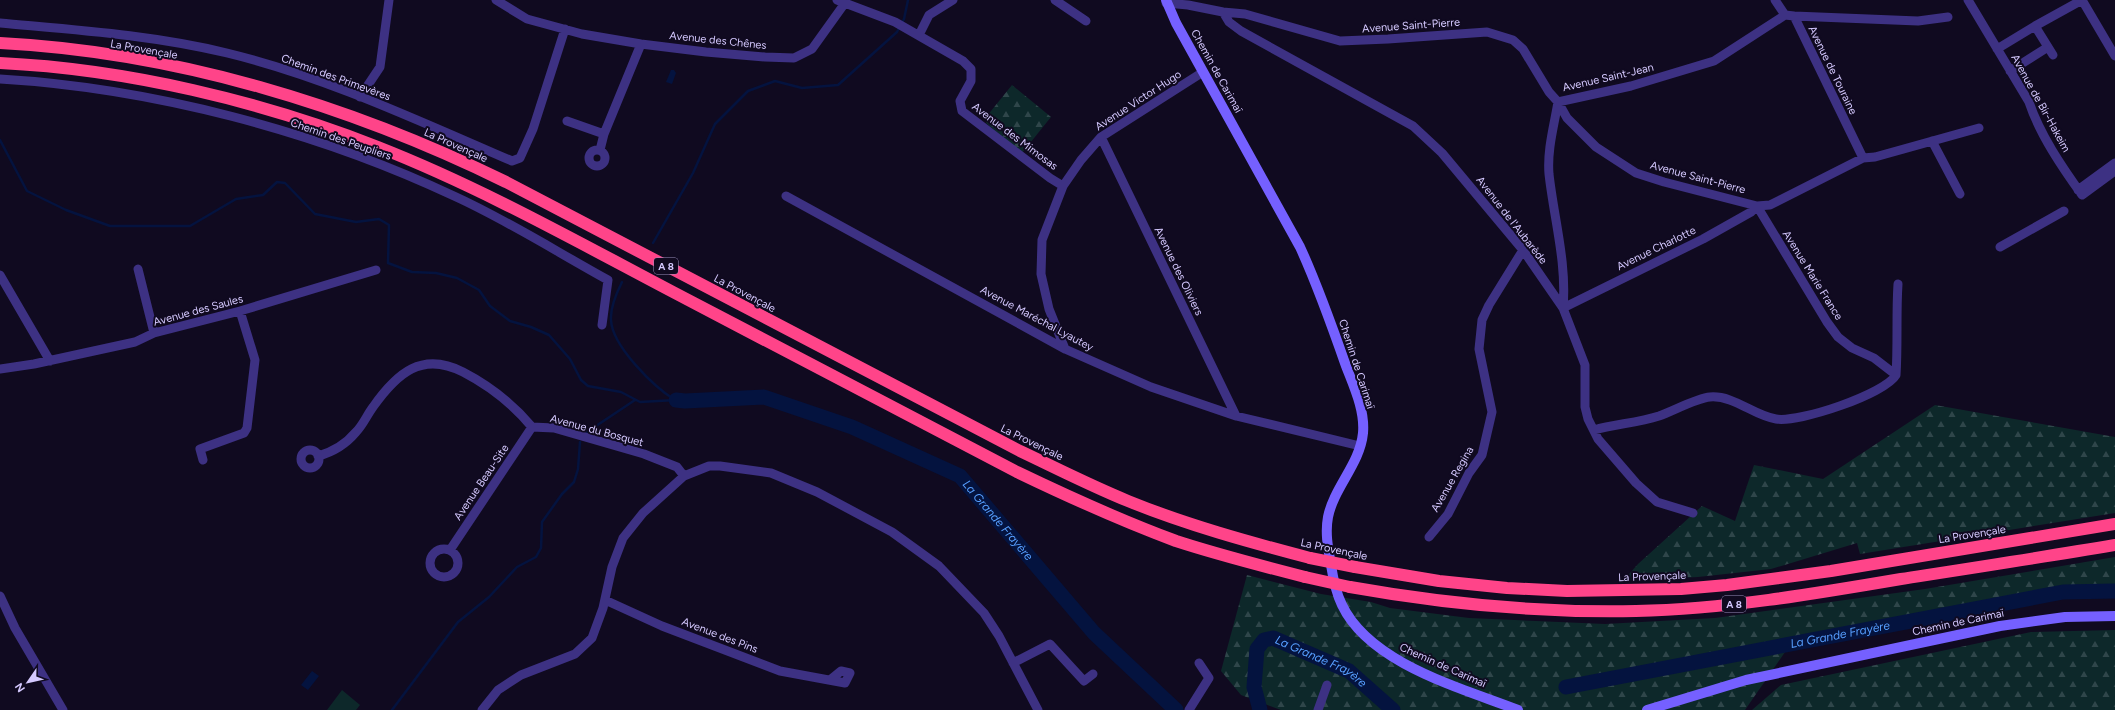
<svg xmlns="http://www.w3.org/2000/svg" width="2115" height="710" viewBox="0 0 2115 710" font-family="Figtree,sans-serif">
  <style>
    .forest { fill: url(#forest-firs) }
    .garden { fill: #0d282a }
    .water { fill: #04133f }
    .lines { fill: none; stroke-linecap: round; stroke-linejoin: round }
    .stream { stroke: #04133f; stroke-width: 2.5 }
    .river { stroke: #04133f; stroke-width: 15 }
    .street { stroke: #3d3183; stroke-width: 9 }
    .secondary { stroke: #7560ff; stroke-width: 10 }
    .highway { stroke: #ff4489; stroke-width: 12 }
    .highway-bridge { stroke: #ff4489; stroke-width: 12 }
    .labels { text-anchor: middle; stroke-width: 4; stroke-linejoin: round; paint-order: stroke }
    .shield { fill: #100a20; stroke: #9a90bc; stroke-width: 1 }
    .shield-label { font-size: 10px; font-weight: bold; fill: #d5c9ff }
    .street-label { font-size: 11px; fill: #d5c9ff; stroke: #100a20 }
    .water-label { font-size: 12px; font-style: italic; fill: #579fff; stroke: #100a20 }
  </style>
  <defs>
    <pattern id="forest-firs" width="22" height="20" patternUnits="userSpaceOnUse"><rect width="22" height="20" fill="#0d282a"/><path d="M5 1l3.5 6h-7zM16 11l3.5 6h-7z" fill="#2f464a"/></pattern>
  </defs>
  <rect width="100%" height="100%" fill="#100a20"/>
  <path class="forest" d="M1012,85L1051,117L1022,153L986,123L987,116Z
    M1935,405L2115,437V513L1860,554L1857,543L1771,569L1698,577L1623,581L1638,564L1702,506L1735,521L1754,465L1823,479Z
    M2115,557V588L2044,590L1794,639L1745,710H1281L1241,695L1221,671L1247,575L1321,594L1371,602L1390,608L1469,618L1605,624L1715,618L1925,589Z
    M2115,630V710H1752L1781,685L2031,632Z"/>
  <path class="garden" d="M342,690L360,705L356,710H327Z"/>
  <path class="water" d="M671,70H674L676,73L672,84L666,82Z
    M312,671L319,676L308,690L301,685Z"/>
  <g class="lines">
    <path class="stream" d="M0,140L27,191L66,210L110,226H190L236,199L263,195L277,182L285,183L315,214L356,222L379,219L389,225L388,263L412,272L436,273L457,278L479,290L490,306L510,321L531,327L549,335L570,359L581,380L588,386L621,392L640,402L676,400
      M653,243L693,173L715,124L748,91L775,81L802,88L838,85L897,32L904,19L908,0
      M622,282C617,292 610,308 611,320C612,346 654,387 675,400
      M587,432L635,400
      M392,710L458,622L489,597L517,567L536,557L541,548L542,522L562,494L574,482L578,469L580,442"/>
    <g class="river">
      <path id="s1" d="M676,400L685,401L764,397L852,427L960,476L1094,633L1176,710"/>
      <path id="s2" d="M1566,687L2063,592L2115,591"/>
      <path id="s3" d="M1260,710L1254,687L1257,649L1264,640L1273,638L1349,671L1393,710"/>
    </g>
    <path class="street" d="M496,0L527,19L582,34L641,44L706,52L765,57L794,58L812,49L845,3
      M837,0L895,22L963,61L971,69V81L960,101L962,111L1050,178L1063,186
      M1055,0L1086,21
      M1775,0L1785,15L1794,16L1863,158
      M1968,0L2029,102C2040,135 2062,167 2082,195L2115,171
      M2082,0L2115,56
      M1166,3L1188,5L1223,12L1245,14L1340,41L1388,39L1487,32L1513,40L1523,49L1549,92L1558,102L1567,118L1596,147L1636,173L1664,182L1757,206L1770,205L1863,158L1875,157L1979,128
      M1223,12L1229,22L1241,31L1413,126L1442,153L1523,250L1563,308L1585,365V407L1588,419L1598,439L1636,483L1657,502L1693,513
      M1794,16L1918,21L1948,17
      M0,23C76,30 153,35 227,53C326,77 419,121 512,161L520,158L533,129L565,29
      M2035,26L2082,0
      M919,35L929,15L953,0
      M1997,49L2035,26L2053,55
      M2010,71L2048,47
      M0,79C152,88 316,131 454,196C507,220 557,252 608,280L602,325
      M360,97L380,67L389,0
      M567,121L604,134
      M1101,137L1236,416
      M1932,141L1960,194
      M600,150L604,134L641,44
      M589 158a8 8 0 1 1 16 0a8 8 0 1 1-16 0Z
      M2078,190L2115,163
      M786,196L1065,349L1151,387L1236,416L1360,446
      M2000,247L2064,211
      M138,269L154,333
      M0,275L50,361
      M1563,308C1567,263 1554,219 1549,174C1547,150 1554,126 1558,102L1631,86L1714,61L1785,15
      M1563,308L1703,239L1751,212L1757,206L1827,322L1838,337L1852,348L1874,358L1896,375
      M1065,349L1049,309L1041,274L1042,240L1063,186L1081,160L1101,137L1203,72
      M0,369L34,364L135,342L154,333L240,311L376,270
      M1594,430C1615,424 1637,423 1659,416C1673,411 1697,398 1710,397C1734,395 1754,416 1776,419C1799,423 1885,394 1896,375C1898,344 1896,314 1898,284
      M301 459a9 9 0 1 1 18 0a9 9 0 1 1-18 0Z
      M318,456C333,452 346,444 356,432C363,425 367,415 373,407C397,373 422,351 463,372C490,386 512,403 532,427L554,428L644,454L677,467L684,476
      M203,460L200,449L244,433L247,428L255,360L240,311
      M1429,537L1448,514L1469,473L1482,455L1492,412L1479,349L1482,320L1489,305L1523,250
      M430 563a14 14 0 1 1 28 0a14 14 0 1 1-28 0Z
      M450,550L532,427
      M0,596L15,628L63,710
      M605,600L662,626L780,671L845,683L850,673L841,671L830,680
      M1013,663L1050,644L1084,681L1093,674
      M482,710L498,690L521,675L575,654L592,638L603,608L612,567L623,538L643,513L684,476L709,466H720L771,473L817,492L892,532L939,566L984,613L999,636L1038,710
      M1189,710L1209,678L1199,663
      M1318,710L1327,685"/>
    <path class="secondary" d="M1166,0L1176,23L1300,247C1318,286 1332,326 1346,366C1354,387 1365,410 1363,433C1360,464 1334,487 1328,517C1325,533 1328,548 1331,565C1333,578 1336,593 1342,605C1370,664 1462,688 1518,710
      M1647,710L1746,680L2000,626L2065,617L2115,616"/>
    <path class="highway" d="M0,43C175,52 349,105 506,182L1020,451C1056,468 1091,486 1128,501C1187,525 1249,542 1310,558
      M0,63C127,69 261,101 378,147C480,187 576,241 673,292C787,352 902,412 1017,472C1069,497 1122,521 1176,541C1219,555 1262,566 1305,577
      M1355,567L1439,581L1507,588L1567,591L1681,589L1727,585L1831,571L2115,524
      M1350,587C1445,604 1540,613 1636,611C1725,609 1813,594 1901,579C1972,568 2044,557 2115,545"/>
    <path class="highway-bridge" d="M1310,558L1355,567
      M1305,577L1350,587"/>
  </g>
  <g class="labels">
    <g class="shield">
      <rect x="654" y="258" width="24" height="16" rx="3"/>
      <rect x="1722" y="596" width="24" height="16" rx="3"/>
    </g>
    <g class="shield-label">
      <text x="666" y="270">A 8</text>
      <text x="1734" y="608">A 8</text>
    </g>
    <g class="street-label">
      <text transform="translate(1411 25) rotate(-4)" y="4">Avenue Saint-Pierre</text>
      <text transform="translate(718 40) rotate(6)" y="4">Avenue des Chênes</text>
      <text transform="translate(144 49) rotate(10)" y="4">La Provençale</text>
      <text transform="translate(1833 70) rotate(64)" y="4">Avenue de Touraine</text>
      <text transform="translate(1217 71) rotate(61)" y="4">Chemin de Carimaï</text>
      <text transform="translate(336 77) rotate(20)" y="4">Chemin des Primevères</text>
      <text transform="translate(1608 77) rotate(-13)" y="4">Avenue Saint-Jean</text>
      <text transform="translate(1138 100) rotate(-33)" y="4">Avenue Victor Hugo</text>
      <text transform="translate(2041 103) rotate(61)" y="4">Avenue de Bir-Hakeim</text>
      <text transform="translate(1015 136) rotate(37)" y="4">Avenue des Mimosas</text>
      <text transform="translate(341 139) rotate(19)" y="4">Chemin des Peupliers</text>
      <text transform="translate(456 145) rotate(24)" y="4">La Provençale</text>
      <text transform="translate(1698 177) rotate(15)" y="4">Avenue Saint-Pierre</text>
      <text transform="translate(1512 220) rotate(52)" y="4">Avenue de l'Aubarède</text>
      <text transform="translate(1656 248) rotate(-26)" y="4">Avenue Charlotte</text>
      <text transform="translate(1179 271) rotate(64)" y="4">Avenue des Oliviers</text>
      <text transform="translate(1813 275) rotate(58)" y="4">Avenue Marie France</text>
      <text transform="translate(745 293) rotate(28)" y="4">La Provençale</text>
      <text transform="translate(198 310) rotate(-15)" y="4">Avenue des Saules</text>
      <text transform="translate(1037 318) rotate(28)" y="4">Avenue Maréchal Lyautey</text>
      <text transform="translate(1357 364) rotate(72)" y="4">Chemin de Carimaï</text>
      <text transform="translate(597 430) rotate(15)" y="4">Avenue du Bosquet</text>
      <text transform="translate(1032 442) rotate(26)" y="4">La Provençale</text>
      <text transform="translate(1452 479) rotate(-60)" y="4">Avenue Regina</text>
      <text transform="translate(481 482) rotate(-56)" y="4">Avenue Beau-Site</text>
      <text transform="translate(1972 534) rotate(-9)" y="4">La Provençale</text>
      <text transform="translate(1334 549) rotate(12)" y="4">La Provençale</text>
      <text transform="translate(1652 576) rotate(-2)" y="4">La Provençale</text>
      <text transform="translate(1958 622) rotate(-12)" y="4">Chemin de Carimaï</text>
      <text transform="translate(720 635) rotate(21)" y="4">Avenue des Pins</text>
      <text transform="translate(1443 665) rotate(24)" y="4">Chemin de Carimaï</text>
    </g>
    <g class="water-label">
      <text dy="4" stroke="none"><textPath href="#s1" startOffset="358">La Grande Frayère</textPath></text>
      <text dy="4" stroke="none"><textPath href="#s2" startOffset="279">La Grande Frayère</textPath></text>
      <text dy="4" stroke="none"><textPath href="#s3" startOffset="136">La Grande Frayère</textPath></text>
    </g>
  </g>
  <g transform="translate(28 682) rotate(236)" stroke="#100a20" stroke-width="3" paint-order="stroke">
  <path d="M0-3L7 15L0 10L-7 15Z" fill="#d5c9ff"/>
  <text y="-6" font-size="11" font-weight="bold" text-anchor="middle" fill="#d5c9ff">N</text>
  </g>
</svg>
